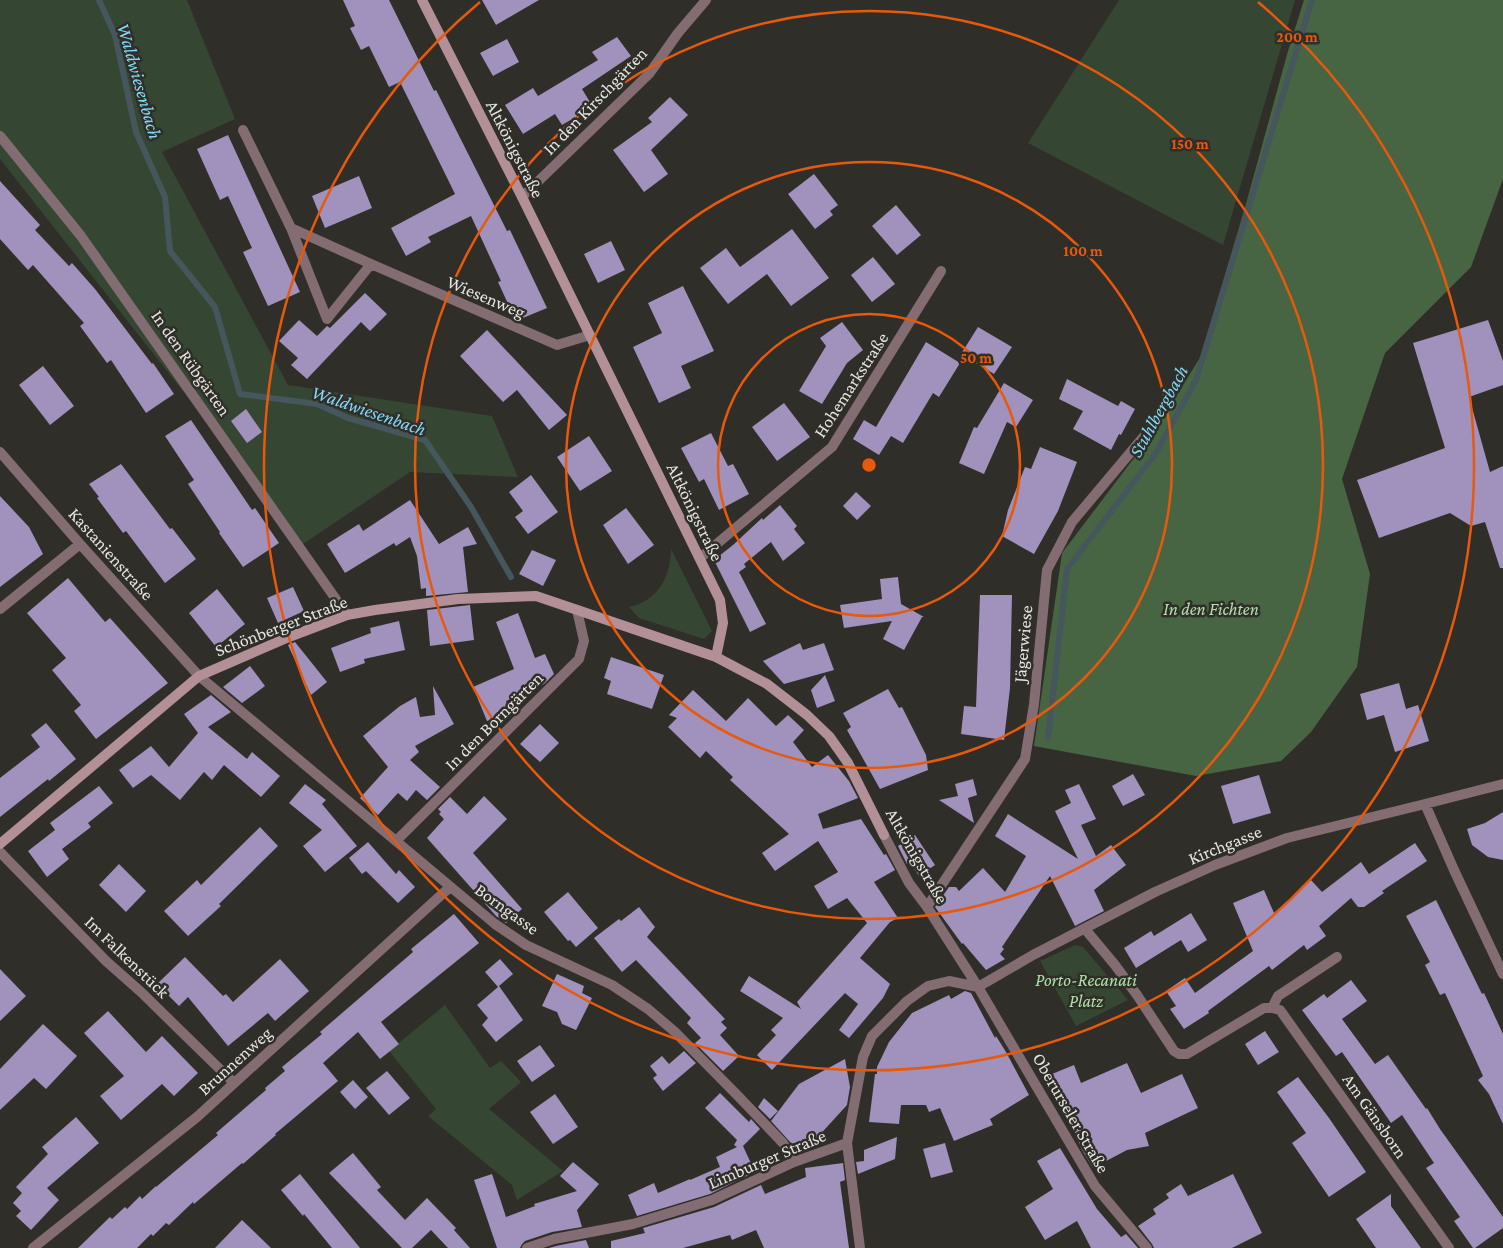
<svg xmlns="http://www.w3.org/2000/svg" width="1503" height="1248" viewBox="0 0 1503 1248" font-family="'Crimson Pro',serif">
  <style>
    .green { fill: #354732 }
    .forest { fill: #476542 }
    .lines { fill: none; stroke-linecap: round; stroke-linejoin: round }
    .stream { stroke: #45575c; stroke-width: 6 }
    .building { fill: #a091bd }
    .street { stroke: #836c72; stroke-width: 10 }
    .secondary { stroke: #b38f98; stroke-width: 10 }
    .ring { fill: none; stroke: #e8590c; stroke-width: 2.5 }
    .labels { text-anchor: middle; stroke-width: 5; stroke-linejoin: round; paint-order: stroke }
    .street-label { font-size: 18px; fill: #e5e4e0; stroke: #302e28 }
    .park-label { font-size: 18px; font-style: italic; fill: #afe1a7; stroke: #302e28 }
    .water-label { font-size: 19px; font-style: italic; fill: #80d9f7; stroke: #302e28 }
    .centre { fill: #e8590c; stroke: #302e28; stroke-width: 2.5 }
    .ring-label { font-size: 15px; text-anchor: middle; font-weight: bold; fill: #e8590c; stroke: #302e28; stroke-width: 5; stroke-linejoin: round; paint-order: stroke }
  </style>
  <rect width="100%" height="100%" fill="#302e28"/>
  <path class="green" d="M0,0H187L235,119L162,152L288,385L492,416L518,477L410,472L303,544L0,159Z
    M1119,0H1295L1223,245L1028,143Z
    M671,549L712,631L704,639L639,618L629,607C658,601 671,576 671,549Z
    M1075,945L1083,947L1128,1000L1076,1026L1040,961Z
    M445,1005L490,1068L501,1061L521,1082L489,1109L563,1171L517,1200L512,1185L428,1116L436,1109L389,1051Z"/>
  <path class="forest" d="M1304,0H1503V179L1471,267L1385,353L1342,479L1370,574L1357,667L1311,732L1281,761L1196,776L1034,746L1062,553L1156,429L1201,356L1246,204L1288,51Z"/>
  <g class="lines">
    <path class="stream" d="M99,0L115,35L136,132L165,197L170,251L215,307L240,394L317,404L348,418L425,440L471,507L511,577
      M1048,738L1067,569L1156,453L1196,380L1312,0"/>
  </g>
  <path class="building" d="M343,0H389L434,91L436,90L507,231L510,230L547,308L518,320L515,319L498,282L501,281L471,216L428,237L431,242L406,256L391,228L455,194L400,82L389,87L369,46L361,50L350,28L355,26Z
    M482,0H539L496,25Z
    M617,37L631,56L582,89L593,107L562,125L555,114L523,134L505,105L533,88L538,96L598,60L592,52Z
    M507,39L519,62L493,76L480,53Z
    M670,97L688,115L651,150L668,174L644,192L613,150L652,122L648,118Z
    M228,135L300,292L268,306L243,252L252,248L228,196L220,200L197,149Z
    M814,174L838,205L830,211L833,215L815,229L788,194Z
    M359,176L372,208L325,228L312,196Z
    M0,181L40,225L35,230L69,266L72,263L95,289L152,364L153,363L174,394L146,413L111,360L107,363L80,326L84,323L33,265L28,270L0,239Z
    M896,205L921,235L897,255L872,226Z
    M792,229L829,278L791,306L767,274L728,304L700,268L726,248L740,267Z
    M611,241L625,270L598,283L584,254Z
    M873,257L895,284L872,302L851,275Z
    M683,286L714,351L681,366L691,388L659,403L633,347L662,333L648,303Z
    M365,293L387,314L370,331L361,322L307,379L291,365L298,358L279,341L299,320L317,336L327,326L330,328Z
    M1488,320L1503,361V385L1469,397L1490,472L1503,466V568H1500L1485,522L1471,526L1450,513L1379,538L1357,480L1445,448L1413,343Z
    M842,322L863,350L847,363L822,404L799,391L826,346L820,338Z
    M978,327L1012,347L994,374L961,354Z
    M487,330L567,415L549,430L517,390L503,402L460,356Z
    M926,342L960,363L939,397L933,393L903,443L891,436L879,455L853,439L864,420L876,427Z
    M43,366L74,406L50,425L19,385Z
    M1067,379L1118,406L1121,401L1135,409L1121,435L1119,434L1111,450L1073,429L1083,411L1059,399Z
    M1004,383L1033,400L1016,427L1007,422L984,474L959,463L974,427L977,428Z
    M784,403L810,437L777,461L752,427Z
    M246,409L262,432L247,443L231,421Z
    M191,420L252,510L255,508L279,543L243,567L219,533L220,532L188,484L194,480L165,436Z
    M711,433L728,466L733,464L749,494L719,510L704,479L699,482L681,448Z
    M589,436L612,471L580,491L557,457Z
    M1040,447L1077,462L1058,511L1034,554L1002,536L1008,510L1025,467L1031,469Z
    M121,464L170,529L172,528L196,559L165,583L126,531L123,533L97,498L99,497L89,484Z
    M531,475L558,512L528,534L515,517L523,511L509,492Z
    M856,492L871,506L857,520L843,506Z
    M0,496L29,527L43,554L0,587Z
    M410,500L439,544L468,527L477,544L463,547L468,592L426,596V588L421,589L417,556L410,537L396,546L394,543L345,573L327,544L359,524L363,531Z
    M780,505L797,526L794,529L805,543L783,561L771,542L744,564L746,567L739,572L766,624L750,632L714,560L733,545L762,518L763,520Z
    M626,508L654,545L628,564L603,525Z
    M532,550L556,560L543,586L519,574Z
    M898,577L901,604L924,617H922L904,650L883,639L892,621L844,628L840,605L882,599L880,579Z
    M68,578L105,622L110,618L168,683L96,739L74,711L81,705L52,670L66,658L27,613Z
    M293,587L304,611L278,623L267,598Z
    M217,589L245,624L216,647L189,613Z
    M980,595H1012L1010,688L1004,740L961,734L964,706L976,707Z
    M470,605L474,640L430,646L427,610Z
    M518,613L535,658L545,654L554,674L544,684L506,701L511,712L487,721L473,687L514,669L496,622Z
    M399,621L405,650L364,659L365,663L340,672L331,648L371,633L370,628Z
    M295,642L327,682L311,695L288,645Z
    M800,643L803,650L824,643L834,670L784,684L763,661Z
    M611,657L664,675L652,709L607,694L611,681L604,678Z
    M250,666L265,686L242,703L223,687Z
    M825,675L835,701L817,708L811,690Z
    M1399,683L1406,709L1418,705L1429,741L1395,752L1384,715L1367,720L1360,694Z
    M433,686L454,724L415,746L419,752L410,760L440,787L427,800L416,790L407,801L398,793L378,815L360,798L388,767L363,736L400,706L416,697L420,717L435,715Z
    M888,689L899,708L902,707L926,755L928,770L880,789L847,730L851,727L843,713Z
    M693,690L726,721L748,698L776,726L788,715L804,730L793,742L812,767L828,755L849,781L858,798L818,814L823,829L861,819L884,855L886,854L895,870L874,882L898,918L890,922L860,958L890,984L883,998L849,1038L839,1030L858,1004L845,993L772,1070L757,1055L776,1035L771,1030L783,1018L740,991L749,976L801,1009L797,1002L867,923L847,898L828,909L814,886L838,872L818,841L775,871L762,853L789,834L730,780L733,777L706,751L700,758L668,727L677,718L669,715Z
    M211,695L231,712L208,727L247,759L252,752L280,776L261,797L224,765L212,780L204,772L180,800L151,775L133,788L119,770L151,746L169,767L198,733L184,714Z
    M46,723L76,759L49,781L48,779L0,817V778L40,747L31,735Z
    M540,724L559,743L540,762L520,744Z
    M1133,774L1145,795L1123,806L1112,786Z
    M1259,775L1271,813L1233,824L1221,786Z
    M973,779L977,795L968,798L974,823L939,800L958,796L955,784Z
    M305,784L326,800L322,804L357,846L325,872L303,846L322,830L289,803Z
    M1079,784L1096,819L1081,825L1096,856L1111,845L1126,865L1094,890L1104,911L1075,926L1050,876L1002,947L1004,949L1000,954L1005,959L986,970L963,943L962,944L935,907L949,887H956L959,891L983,868L1005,892L1026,856L995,836L1008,814L1078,859L1055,811L1071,803L1065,790Z
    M99,786L113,803L88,823L91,827L62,849L69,859L47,877L28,851L55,830L50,823Z
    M484,796L507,819L473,853L522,909L506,923L496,916L427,838L444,819L439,814L441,812L438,809L450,797L467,814Z
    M1503,812V860L1488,857L1472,845L1467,829L1485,823Z
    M260,827L278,846L219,904L221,906L188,936L164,911L197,880L201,885Z
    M915,835L935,865L919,876L910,862L907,864L898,846Z
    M368,842L396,874L399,870L415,887L398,903L366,871L362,874L349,858Z
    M1415,843L1427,861L1382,891L1384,893L1364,907H1358L1351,898L1319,926L1326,936L1307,950L1304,945L1272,970L1269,966L1208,1011L1209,1013L1184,1029L1170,1009L1176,1006L1166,991L1185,978L1195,993L1253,951L1233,903L1264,890L1274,913L1311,880L1322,892L1361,862L1369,874Z
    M119,864L146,891L126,912L99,885Z
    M568,892L598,928L576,947L570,940L568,941L544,912Z
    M1436,900L1482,994L1484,993L1503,1034V1124L1489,1094L1478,1080L1483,1076L1445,993L1440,995L1425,965L1430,962L1406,916Z
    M639,907L655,927L647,937L725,1019L721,1022L727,1028L720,1035L739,1056L723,1071L695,1043L701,1038L687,1023L691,1018L636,960L622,972L594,938L619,919L621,921Z
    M1191,913L1207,940L1188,952L1181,940L1136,968L1124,948L1151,931L1154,936Z
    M454,914L479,943L381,1022L399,1044L380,1059L358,1032L323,1063L338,1081L275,1134L276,1135L243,1164L242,1163L194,1204L193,1202L169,1225L166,1223L153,1236L151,1234L137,1248H78L110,1217L112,1219L125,1207L127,1209L140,1196L142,1199L156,1186V1187L218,1135L216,1133L266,1090L265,1088L285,1071L282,1067L322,1034L320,1032L413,952L411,949Z
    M185,957L223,996L226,994L233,1002L280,959L309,991L275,1021L268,1013L228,1046L188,997L179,1006L157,984Z
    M500,959L513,974L499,986L523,1020L496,1042L482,1025L488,1018L477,1005L498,987L485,972Z
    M0,969L26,996L0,1021Z
    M557,974L584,986L582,993L592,998L576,1030L562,1024L557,1012L542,1006Z
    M1351,980L1367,1001L1342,1019L1375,1064L1388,1055L1426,1109L1427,1108L1440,1129L1503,1217V1228L1475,1248H1473L1454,1221L1460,1217L1426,1168L1434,1163L1402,1115L1391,1123L1342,1052L1336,1056L1302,1010L1324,994L1327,998Z
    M965,991L971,993L995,1038L996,1036L1006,1052L1029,1095L990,1119L993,1125L954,1141L940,1108L929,1112L926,1105H901L899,1124L869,1122L875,1074H877V1067L889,1042L912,1013L949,995L951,999Z
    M108,1011L146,1052L162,1036L198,1073L174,1096L162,1084L121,1120L100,1096L124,1076L84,1033Z
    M43,1024L77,1056L46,1089L34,1078L0,1110V1069Z
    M1265,1031L1279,1052L1258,1065L1245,1044Z
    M540,1045L555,1066L532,1082L517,1061Z
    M684,1051L696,1063L663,1091L653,1078L657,1075L650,1066L662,1056L669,1064Z
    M845,1059L850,1087L847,1105L805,1151L800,1153L771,1121L799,1084Z
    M1127,1063L1141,1093L1182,1074L1198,1108L1145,1133L1149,1146L1127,1150L1093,1168L1082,1150L1052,1074L1074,1065L1081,1083Z
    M387,1071L410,1098L389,1115L366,1088Z
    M1298,1077L1329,1118L1366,1172L1329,1197L1292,1143L1306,1133L1277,1092Z
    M353,1080L368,1097L355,1109L340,1092Z
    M720,1093L749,1122L751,1119L760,1129L743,1146L755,1172L710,1194L637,1216L628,1195L654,1183L658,1193L690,1179V1180L720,1167L716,1157L737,1147L734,1145L737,1140L705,1108Z
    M555,1094L578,1127L553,1144L530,1112Z
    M764,1098L778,1111L770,1119L758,1107Z
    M76,1117L99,1143L47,1188L59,1200L31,1230L16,1216L21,1211L13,1203L22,1193L16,1187L48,1154L42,1147Z
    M897,1137L895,1159L858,1174L856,1162L864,1161V1150Z
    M945,1143L953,1172L931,1178L923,1149Z
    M1060,1148L1097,1209L1121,1237L1126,1234L1138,1248H1091L1077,1221L1045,1240L1025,1207L1053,1189L1037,1161Z
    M353,1153L381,1187L377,1190L405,1220L427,1198L456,1228L454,1230L470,1248H448L431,1230L412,1248H402L329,1173Z
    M573,1162L599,1184L577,1210L582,1227L552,1232L525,1241L522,1244L520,1248H497L474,1180L492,1174L506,1217L535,1206L534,1204L577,1191L560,1176Z
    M843,1163L845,1180L840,1182L849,1248H764L756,1230L732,1240L730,1235L683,1248H611V1241L645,1233L643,1228L714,1207L761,1185L765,1194L806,1177L805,1168Z
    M300,1174L360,1248H332L304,1214L303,1216L281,1190Z
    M1233,1174L1262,1233L1232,1248H1154L1152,1244L1138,1226L1156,1214L1153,1209L1169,1198L1166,1194L1181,1184L1188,1196Z
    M1391,1194V1206L1421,1248H1376L1356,1219Z
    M242,1220L271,1248H215Z
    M586,1240L589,1248H549L556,1246Z"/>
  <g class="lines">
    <path class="street" d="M243,130L291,228L371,264L557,345L590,335
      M0,136L81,236L347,615
      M522,197L649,74L678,33L706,0
      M291,228L327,319L371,264
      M0,452L80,544L199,676L495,924L526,945L612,985L648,1009L675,1032L740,1098L783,1143L794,1162
      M700,558L832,447L941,271
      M0,609L80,544
      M1425,804L1454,870L1503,974
      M884,835L909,883L927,907L978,987L1095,1186L1147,1248
      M396,841L579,659L584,641L577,610
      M0,852L106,961L141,992L234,1083
      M927,907L1025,759L1034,704L1047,570L1072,522L1151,428L1171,395
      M1085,929L1115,965L1137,995L1174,1051L1179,1054H1187L1264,1008H1272L1280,1010L1449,1248
      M978,987L1033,955L1155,892L1215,865L1287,838L1425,804L1503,784
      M1272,1008L1278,996L1337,957
      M33,1248L197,1117L450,887
      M527,1248L554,1239L633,1224L712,1200L794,1162L847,1143
      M860,1248L847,1143L863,1057L872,1036L907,1001L928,986L949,981L978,987"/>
    <path class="secondary" d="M422,0L522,197L720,600L723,623L716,657
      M0,844L199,676L289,637L347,615L375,610L458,599L536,596L716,657L767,684L807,715L829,736L848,763L884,835"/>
  </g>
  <g class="ring">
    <circle cx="869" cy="465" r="151"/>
    <circle cx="869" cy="465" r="303"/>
    <circle cx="869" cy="465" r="454"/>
    <path d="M1258 2A605 605 0 1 1 480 2"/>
  </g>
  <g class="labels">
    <g class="street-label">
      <text transform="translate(595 101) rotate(-46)" y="6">In den Kirschgärten</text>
      <text transform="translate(515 149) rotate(63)" y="6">Altkönigstraße</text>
      <text transform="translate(486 297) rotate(23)" y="6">Wiesenweg</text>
      <text transform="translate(191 363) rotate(55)" y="6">In den Rübgärten</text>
      <text transform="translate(851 385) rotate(-57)" y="6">Hohemarkstraße</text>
      <text transform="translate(695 512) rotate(64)" y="6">Altkönigstraße</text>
      <text transform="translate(111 554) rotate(48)" y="6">Kastanienstraße</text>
      <text transform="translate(281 626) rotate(-21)" y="6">Schönberger Straße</text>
      <text transform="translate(1023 644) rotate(-85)" y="6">Jägerwiese</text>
      <text transform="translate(494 721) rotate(-45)" y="6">In den Borngärten</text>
      <text transform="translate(1225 845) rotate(-22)" y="6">Kirchgasse</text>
      <text transform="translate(917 856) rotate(60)" y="6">Altkönigstraße</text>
      <text transform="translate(507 909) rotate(36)" y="6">Borngasse</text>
      <text transform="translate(127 957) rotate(44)" y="6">Im Falkenstück</text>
      <text transform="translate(235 1061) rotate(-42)" y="6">Brunnenweg</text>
      <text transform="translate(1071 1113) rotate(60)" y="6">Oberurseler Straße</text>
      <text transform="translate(1375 1116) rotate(55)" y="6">Am Gänsborn</text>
      <text transform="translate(767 1159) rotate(-23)" y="6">Limburger Straße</text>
    </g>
    <g class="park-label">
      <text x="1211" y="615">In den Fichten</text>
      <text x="1086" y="986">Porto-Recanati<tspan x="1086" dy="21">Platz</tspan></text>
    </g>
    <g class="water-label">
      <text transform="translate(140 81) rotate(74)" y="7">Waldwiesenbach</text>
      <text transform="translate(369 410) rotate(19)" y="7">Waldwiesenbach</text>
      <text transform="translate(1158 411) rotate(-61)" y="7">Stuhlbergbach</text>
    </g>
  </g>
  <circle cx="869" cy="465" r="8" class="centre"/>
  <g class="ring-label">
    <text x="1297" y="42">200 m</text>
    <text x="1190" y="149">150 m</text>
    <text x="1083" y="256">100 m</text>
    <text x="976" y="363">50 m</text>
  </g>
</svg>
